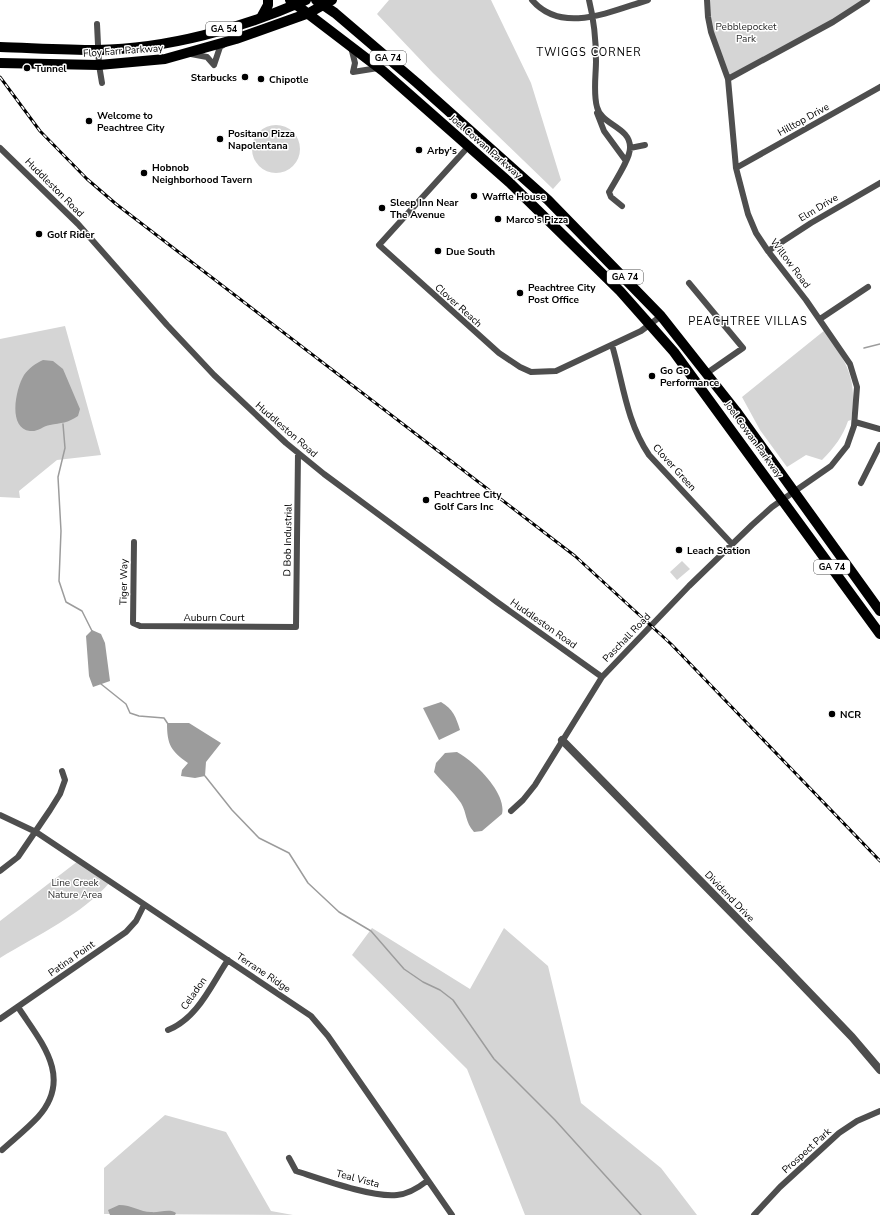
<svg xmlns="http://www.w3.org/2000/svg" width="880" height="1215" viewBox="0 0 880 1215" font-family="'Nunito Sans',sans-serif">
  <style>
    .green { fill: #d5d5d5 }
    .water { fill: #9c9c9c }
    .lines { fill: none; stroke-linecap: round; stroke-linejoin: round }
    .stream { stroke: #9c9c9c; stroke-width: 1.5 }
    .minor { stroke: #4e4e4e; stroke-width: 6 }
    .tertiary { stroke: #4e4e4e; stroke-width: 8 }
    .primary { stroke: #000; stroke-width: 10 }
    .rail-casing { stroke: #000; stroke-width: 3 }
    .rail { stroke: #fff; stroke-width: 1.5; stroke-dasharray: 4.5; stroke-linecap: butt }
    .poi-dot { fill: #000; stroke: #fff; stroke-width: 1.5 }
    .labels { text-anchor: middle; stroke-width: 3; stroke-linejoin: round; paint-order: stroke }
    .shield { fill: #fff; stroke: #4c4c4c; stroke-width: 1 }
    .shield-label { font-size: 9px; font-weight: bold; fill: #000 }
    .park-label { font-size: 10px; fill: #2c2c2c; stroke: #fff }
    .street-label { font-size: 10px; fill: #000; stroke: #fff }
    .poi-label { font-size: 10px; font-weight: bold; fill: #000; stroke: #fff; text-anchor: start }
    .neighbourhood-label { font-size: 11px; letter-spacing: 1px; fill: #000; stroke: #fff }
  </style>
  <rect width="100%" height="100%" fill="#fff"/>
  <path class="green" d="M389,0H491L531,83L561,180L553,189L433,73L377,14Z
    M709,0H867L728,79L708,21Z
    M252 149a24 24 0 1 1 48 0a24 24 0 1 1-48 0Z
    M65,326L101,455L57,460L19,491L20,498L0,497V339Z
    M825,330C847,365 858,377 851,420L848,421C843,436 834,448 822,460L806,455L787,467L760,430L742,397Z
    M682,561L690,569L677,580L670,572Z
    M78,861L110,882C83,914 36,936 0,958V921Z
    M372,928L470,989L504,928L548,966L581,1103L661,1168L697,1215H525L467,1069L352,955Z
    M165,1115L226,1132L271,1211L293,1215L104,1214V1168Z"/>
  <path class="water" d="M43,360L53,361L63,369L80,409L78,416C68,423 61,423 50,425C43,426 38,432 30,431C7,428 16,388 24,375C29,368 36,363 43,360Z
    M92,630L101,634L105,643L110,681L93,687L89,676L86,636Z
    M441,702C453,709 456,717 460,730L439,740L423,708Z
    M167,723H189L221,743L206,762L205,776L195,778L181,776L182,770L188,763C171,751 167,745 167,723Z
    M457,752C474,761 507,793 502,814L482,831L474,832C465,822 467,813 461,803C452,790 443,783 434,772L436,763L445,753Z
    M119,1205C132,1205 140,1212 151,1212C158,1213 170,1208 176,1213L175,1215H110L108,1210Z"/>
  <g class="lines">
    <path class="stream" d="M864,348L880,344
      M63,424L65,448L58,477L61,531L59,581L66,602L82,611L92,631
      M101,684L126,704L130,713L139,716L164,718L168,724
      M205,776L232,810L259,838L289,853L308,883L339,912L371,931L404,969L423,982L440,990L453,1000L494,1059L555,1120L641,1215"/>
    <path class="minor" d="M532,0C562,35 611,11 648,0
      M589,0C594,20 596,40 596,61C596,75 593,93 597,107C601,125 631,127 630,148C630,159 615,181 609,192L611,197L622,206
      M97,24L99,65L102,83
      M351,47L355,63L353,72L378,68
      M191,54L207,57L214,65L220,47L225,44
      M728,79L833,22L867,0
      M597,113L604,131L626,161
      M468,147L379,245L499,353L520,367L531,372L556,371L641,331L661,316
      M0,148L78,224L167,325L214,375L286,443L324,474L497,602L602,677
      M630,148L645,145
      M736,168L880,87
      M768,251L811,223L880,183
      M689,283L743,348L707,373
      M820,319L868,287
      M612,345C623,382 626,421 649,455L732,544
      M855,422L880,429
      M861,483L880,445
      M134,542L133,623L140,626L296,627L298,453
      M511,811L523,800L535,785L602,677L689,586L752,525L772,507L831,466L847,446L854,426L857,387L850,364L806,300L768,251L756,233L748,214L736,168L728,79L711,32L708,17L707,0
      M0,815L36,832L311,1016L328,1036L452,1215
      M0,871L18,857L50,810L60,794L65,780L62,771
      M0,1019L126,932L136,921L144,905
      M168,1030C198,1018 211,985 228,960
      M2,1150C14,1139 27,1129 38,1117C74,1077 40,1041 18,1007
      M289,1158L296,1171C321,1179 373,1198 397,1195C409,1194 418,1188 427,1181
      M754,1215L780,1187L839,1133L857,1121L880,1111"/>
    <path class="tertiary" d="M562,740L780,962L852,1037L880,1070"/>
    <path class="primary" d="M290,0L383,71L510,183L620,291L674,352L880,634
      M316,0L335,13L417,83L548,200L661,316L736,411L880,611
      M262,16L268,5V0
      M0,47C32,48 65,50 97,50C167,49 243,28 306,0
      M0,63L99,65L165,59L236,39L309,13L332,0"/>
    <defs>
      <path id="rail" d="M0,77L40,131L87,179L116,204L575,556L671,644L880,861"/>
    </defs>
    <use href="#rail" class="rail-casing"/>
    <use href="#rail" class="rail"/>
  </g>
  <g class="poi-dot">
    <circle cx="27" cy="68" r="4"/>
    <circle cx="245" cy="77" r="4"/>
    <circle cx="261" cy="79" r="4"/>
    <circle cx="89" cy="121" r="4"/>
    <circle cx="220" cy="139" r="4"/>
    <circle cx="419" cy="150" r="4"/>
    <circle cx="144" cy="173" r="4"/>
    <circle cx="474" cy="196" r="4"/>
    <circle cx="382" cy="208" r="4"/>
    <circle cx="498" cy="219" r="4"/>
    <circle cx="39" cy="234" r="4"/>
    <circle cx="438" cy="251" r="4"/>
    <circle cx="520" cy="293" r="4"/>
    <circle cx="652" cy="376" r="4"/>
    <circle cx="426" cy="500" r="4"/>
    <circle cx="679" cy="550" r="4"/>
    <circle cx="832" cy="714" r="4"/>
  </g>
  <g class="labels">
    <g class="shield">
      <rect x="206" y="22" width="36" height="14" rx="3"/>
      <rect x="370" y="51" width="36" height="14" rx="3"/>
      <rect x="607" y="270" width="36" height="14" rx="3"/>
      <rect x="814" y="560" width="36" height="14" rx="3"/>
    </g>
    <g class="shield-label">
      <text x="224" y="32">GA 54</text>
      <text x="388" y="61">GA 74</text>
      <text x="625" y="280">GA 74</text>
      <text x="832" y="570">GA 74</text>
    </g>
    <g class="park-label">
      <text x="746" y="30">Pebblepocket<tspan x="746" dy="12">Park</tspan></text>
      <text x="75" y="886">Line Creek<tspan x="75" dy="12">Nature Area</tspan></text>
    </g>
    <g class="street-label">
      <text transform="translate(123 50) rotate(-4)" y="4">Floy Farr Parkway</text>
      <text transform="translate(803 119) rotate(-29)" y="4">Hilltop Drive</text>
      <text transform="translate(486 146) rotate(41)" y="4">Joel Cowan Parkway</text>
      <text transform="translate(55 187) rotate(45)" y="4">Huddleston Road</text>
      <text transform="translate(818 207) rotate(-31)" y="4">Elm Drive</text>
      <text transform="translate(791 263) rotate(53)" y="4">Willow Road</text>
      <text transform="translate(459 305) rotate(42)" y="4">Clover Reach</text>
      <text transform="translate(287 429) rotate(41)" y="4">Huddleston Road</text>
      <text transform="translate(754 439) rotate(54)" y="4">Joel Cowan Parkway</text>
      <text transform="translate(675 467) rotate(48)" y="4">Clover Green</text>
      <text transform="translate(287 540) rotate(-89)" y="4">D Bob Industrial</text>
      <text transform="translate(123 582) rotate(-89)" y="4">Tiger Way</text>
      <text x="214" y="621">Auburn Court</text>
      <text transform="translate(544 623) rotate(35)" y="4">Huddleston Road</text>
      <text transform="translate(626 637) rotate(-46)" y="4">Paschall Road</text>
      <text transform="translate(730 896) rotate(46)" y="4">Dividend Drive</text>
      <text transform="translate(71 958) rotate(-35)" y="4">Patina Point</text>
      <text transform="translate(264 972) rotate(34)" y="4">Terrane Ridge</text>
      <text transform="translate(193 993) rotate(-55)" y="4">Celadon</text>
      <text transform="translate(806 1150) rotate(-42)" y="4">Prospect Park</text>
      <text transform="translate(358 1178) rotate(15)" y="4">Teal Vista</text>
    </g>
    <g class="poi-label">
      <text x="35" y="72">Tunnel</text>
      <text x="237" y="81" text-anchor="end">Starbucks</text>
      <text x="269" y="83">Chipotle</text>
      <text x="97" y="119">Welcome to<tspan x="97" dy="12">Peachtree City</tspan></text>
      <text x="228" y="137">Positano Pizza<tspan x="228" dy="12">Napolentana</tspan></text>
      <text x="427" y="154">Arby's</text>
      <text x="152" y="171">Hobnob<tspan x="152" dy="12">Neighborhood Tavern</tspan></text>
      <text x="482" y="200">Waffle House</text>
      <text x="390" y="206">Sleep Inn Near<tspan x="390" dy="12">The Avenue</tspan></text>
      <text x="506" y="223">Marco's Pizza</text>
      <text x="47" y="238">Golf Rider</text>
      <text x="446" y="255">Due South</text>
      <text x="528" y="291">Peachtree City<tspan x="528" dy="12">Post Office</tspan></text>
      <text x="660" y="374">Go Go<tspan x="660" dy="12">Performance</tspan></text>
      <text x="434" y="498">Peachtree City<tspan x="434" dy="12">Golf Cars Inc</tspan></text>
      <text x="687" y="554">Leach Station</text>
      <text x="840" y="718">NCR</text>
    </g>
    <g class="neighbourhood-label">
      <text x="589" y="56">TWIGGS CORNER</text>
      <text x="748" y="325">PEACHTREE VILLAS</text>
    </g>
  </g>
</svg>
